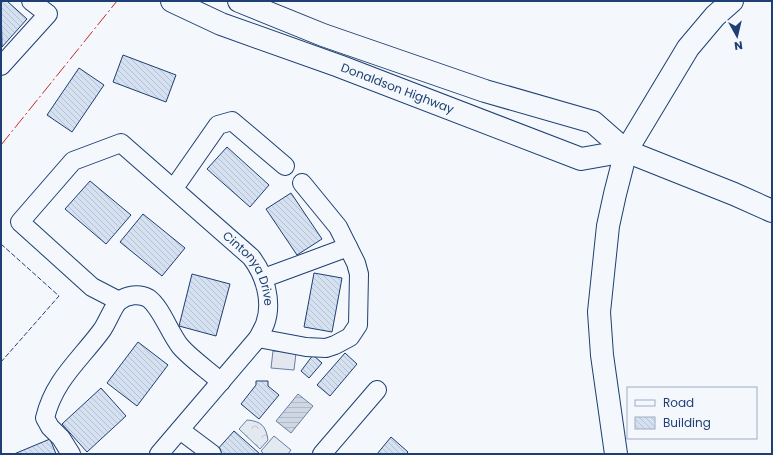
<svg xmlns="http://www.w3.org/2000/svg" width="773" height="455" viewBox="0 0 773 455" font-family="Poppins,sans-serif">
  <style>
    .forest { fill: url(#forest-crowns); stroke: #687fa3 }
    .pitch { fill: #e3e9f0; stroke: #687fa3 }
    .parking { fill: #e3e8f0; stroke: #687fa3 }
    .water { fill: url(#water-rules); stroke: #687fa3 }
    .building { fill: url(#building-back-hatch); stroke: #1d3f73 }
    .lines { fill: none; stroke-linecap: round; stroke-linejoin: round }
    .minor-casing { stroke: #1d3f73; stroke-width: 20 }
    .major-casing { stroke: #1d3f73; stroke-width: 24 }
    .highway-casing { stroke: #1d3f73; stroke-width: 24 }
    .minor { stroke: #f4f7fb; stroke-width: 18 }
    .major { stroke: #f4f7fb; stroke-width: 22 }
    .highway { stroke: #f4f7fb; stroke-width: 22 }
    .fence { stroke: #1d3f73; stroke-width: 1; stroke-dasharray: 5 2; stroke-linecap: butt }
    .power { stroke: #c62828; stroke-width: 1; stroke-dasharray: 14 3 2 3; stroke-linecap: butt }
    .labels { text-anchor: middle; stroke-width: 3; stroke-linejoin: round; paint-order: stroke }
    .street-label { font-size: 12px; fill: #1d3f73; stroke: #f4f7fb }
  </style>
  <defs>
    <pattern id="forest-crowns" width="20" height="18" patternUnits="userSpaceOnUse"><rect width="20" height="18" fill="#e3e9f0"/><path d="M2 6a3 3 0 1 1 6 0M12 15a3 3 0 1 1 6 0" fill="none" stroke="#c2c9d1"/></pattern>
    <pattern id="water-rules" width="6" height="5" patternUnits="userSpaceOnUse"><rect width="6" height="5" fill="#cfd7e4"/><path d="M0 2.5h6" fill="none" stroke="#b1bac7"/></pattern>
    <pattern id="building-back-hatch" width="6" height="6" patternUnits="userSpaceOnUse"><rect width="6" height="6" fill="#d5e0f0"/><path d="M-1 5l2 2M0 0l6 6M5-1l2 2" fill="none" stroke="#b6c1d1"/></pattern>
  </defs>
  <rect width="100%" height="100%" fill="#f4f7fb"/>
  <path class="forest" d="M247,420C261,421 266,426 268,440L260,449L239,429Z"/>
  <path class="pitch" d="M274,436L291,450L288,454H264L261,451Z"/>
  <path class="parking" d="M273,351L296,353L294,370L271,368Z"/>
  <path class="water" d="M298,394L313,406L291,433L276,421Z"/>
  <path class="building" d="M1,1H7L27,19L2,47Z
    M123,55L176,75L166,102L113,82Z
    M79,68L104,85L72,132L47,115Z
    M227,147L269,185L250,207L207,169Z
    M90,181L131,215L106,244L65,209Z
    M291,193L322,239L297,255L266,209Z
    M143,214L185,248L162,276L120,242Z
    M314,273L342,278L332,332L304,327Z
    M192,274L230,284L216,336L179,326Z
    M138,342L168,365L137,406L107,383Z
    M345,353L357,364L330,396L317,385Z
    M313,355L322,363L309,378L301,371Z
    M256,381H268V386L279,395L259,419L241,404L256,385Z
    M101,388L126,416L87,452L62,424Z
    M234,431L260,454H220L216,451Z
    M391,437L408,452L406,454H377Z
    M50,439L56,454H14Z"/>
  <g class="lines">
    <defs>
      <g id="minor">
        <path d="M1,66L48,14L31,1"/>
        <path d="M174,188L218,125L232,121L285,166"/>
        <path d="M264,278L348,247"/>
        <path id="s1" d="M119,301L92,287L20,222L73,161L121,143L251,257C265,275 273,302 265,324C263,329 260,334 258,338L159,454"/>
        <path d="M258,338L306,347L326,348L335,345L350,337L358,325L359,274L356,263L338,227L302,183"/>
        <path d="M180,430L212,454"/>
        <path d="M71,454L61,438L50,427L45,418C54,380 80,360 102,330C107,323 114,305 119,301C127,295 139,293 148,298C161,307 169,332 180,346C190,358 209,371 221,382"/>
        <path d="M322,454L377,390"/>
      </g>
      <g id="major">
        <path id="s2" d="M172,1L221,24L339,66L581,159L626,151"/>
        <path d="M239,1L323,35L485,91L593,122L626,151L734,194L772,211"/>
      </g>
      <path id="highway" d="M616,454L602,355L599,312L608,226L615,194L626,151L688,48L715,16L732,1"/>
    </defs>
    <use href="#minor" class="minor-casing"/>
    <use href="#major" class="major-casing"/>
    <use href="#highway" class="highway-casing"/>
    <use href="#minor" class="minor"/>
    <use href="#major" class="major"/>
    <use href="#highway" class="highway"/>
    <path class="fence" d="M1,244L59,296L1,362"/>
    <path class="power" d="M1,145L117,1"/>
  </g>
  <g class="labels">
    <g class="street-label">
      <text dy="4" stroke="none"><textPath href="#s2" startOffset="242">Donaldson Highway</textPath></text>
      <text dy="4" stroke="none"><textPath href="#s1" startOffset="441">Cintonya Drive</textPath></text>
    </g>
  </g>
  <rect width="773" height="455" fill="none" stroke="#1d3f73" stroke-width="4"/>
  <rect x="627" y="387" width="130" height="52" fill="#f4f7fb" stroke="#9eadc5"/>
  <rect x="635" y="400" width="20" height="6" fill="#f4f7fb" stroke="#9eadc5"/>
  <text x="663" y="407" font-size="12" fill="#1d3f73">Road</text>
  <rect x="635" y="417" width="20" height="12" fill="url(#building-back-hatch)" stroke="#9eadc5"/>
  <text x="663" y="427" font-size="12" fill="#1d3f73">Building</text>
  <g transform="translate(737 36) rotate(172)" stroke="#f4f7fb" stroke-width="3" paint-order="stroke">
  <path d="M0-3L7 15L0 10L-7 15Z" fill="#1d3f73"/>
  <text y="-6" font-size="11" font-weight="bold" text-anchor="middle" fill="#1d3f73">N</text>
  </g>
</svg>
